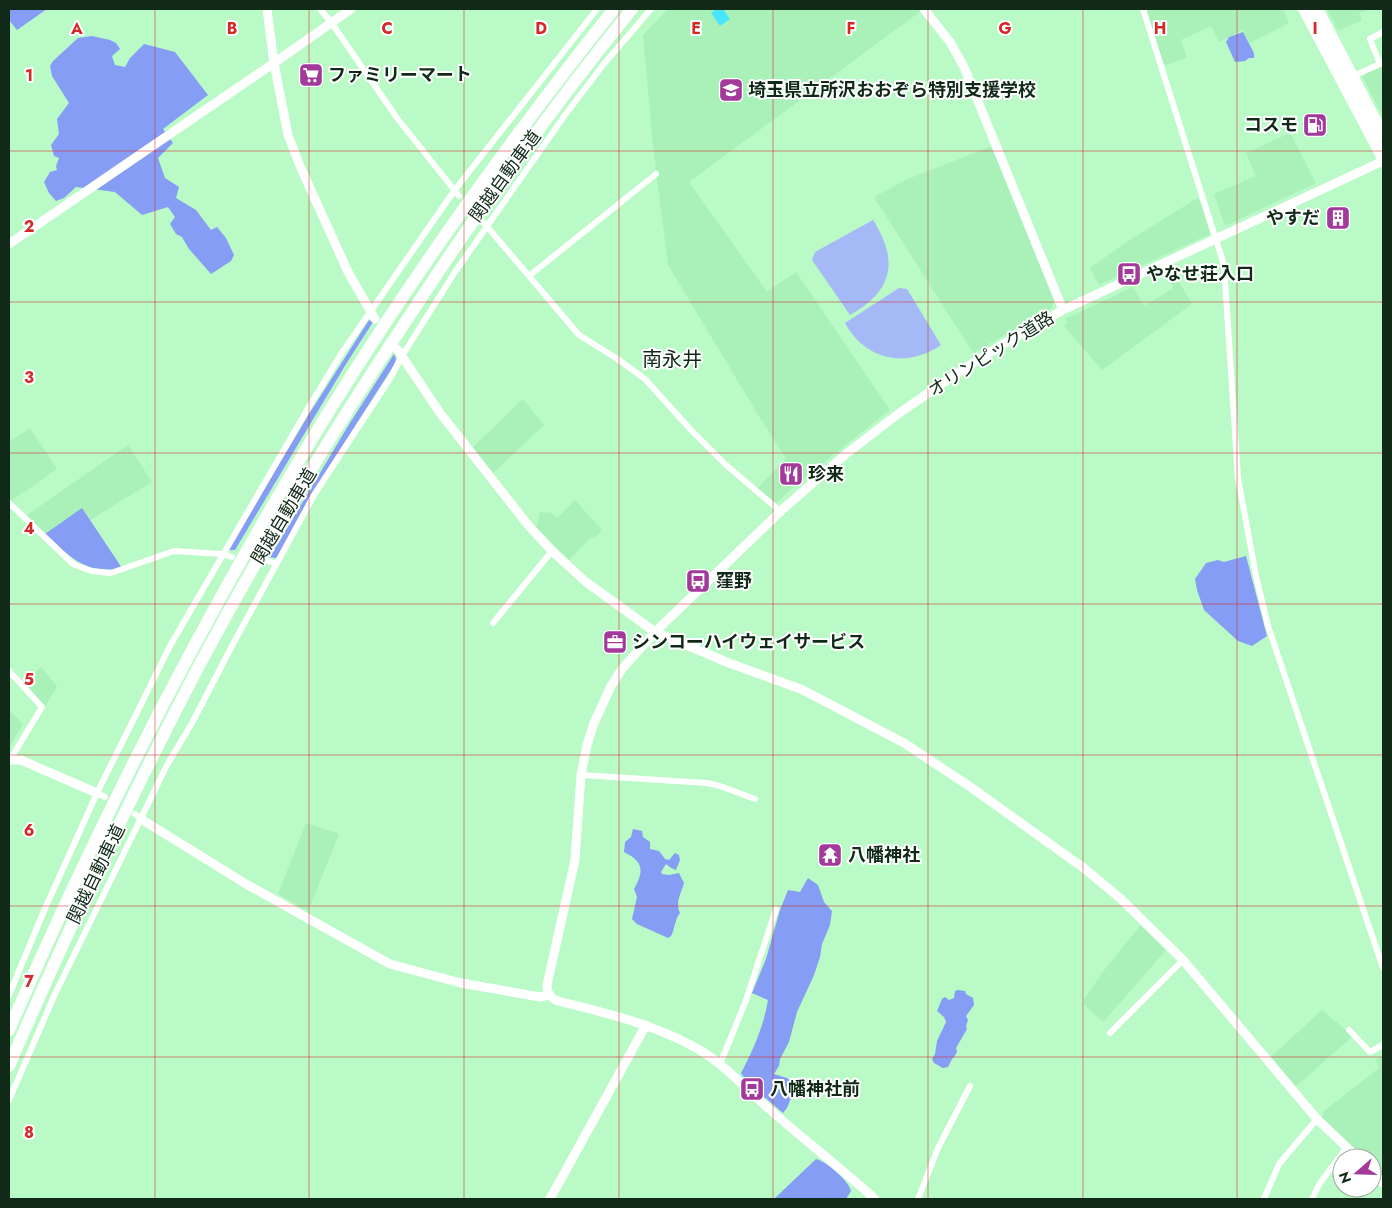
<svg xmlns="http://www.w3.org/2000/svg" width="1392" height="1208" viewBox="0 0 1392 1208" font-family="Jost,'Noto Sans JP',sans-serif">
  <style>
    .built { fill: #a9f0b9 }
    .green { fill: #a6b9f7 }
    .forest { fill: #859df4 }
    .water { fill: #49e5ff }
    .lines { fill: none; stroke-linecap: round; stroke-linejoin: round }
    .street { stroke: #fff; stroke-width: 6 }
    .secondary { stroke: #fff; stroke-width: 9 }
    .highway { stroke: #fff; stroke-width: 12 }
    .grid { fill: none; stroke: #d62828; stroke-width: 1; stroke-opacity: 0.55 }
    .labels { text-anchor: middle; stroke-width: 4; stroke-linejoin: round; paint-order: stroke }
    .poi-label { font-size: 18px; font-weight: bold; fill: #102a17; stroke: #fff; text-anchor: start }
    .street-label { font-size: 18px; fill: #102a17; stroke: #fff }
    .quarter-label { font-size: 20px; fill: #102a17; stroke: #fff }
    .grid-label { font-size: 16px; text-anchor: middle; font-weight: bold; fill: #d62828; stroke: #fff; stroke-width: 4; stroke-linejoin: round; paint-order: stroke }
  </style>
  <rect width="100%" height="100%" fill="#b9fac7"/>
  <path class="built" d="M668,9H920L921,11L689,182L767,292L796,272L890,410L800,481L776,503L757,489L786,459L754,408L668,265L653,146L643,35Z
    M1152,9H1283L1289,23L1250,43L1242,30L1219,42L1211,26L1181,40L1187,58L1165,65L1162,64L1146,12Z
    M1327,9H1370L1359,13L1362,20L1338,31Z
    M1383,66V116L1363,78L1365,74Z
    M1290,133L1316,183L1225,226L1214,194L1256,176L1246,153Z
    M992,146L1054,300L1051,309L973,353L874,197L908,179Z
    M1196,199H1199L1210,234L1099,285L1090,268L1125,243Z
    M1171,268L1192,304L1102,370L1064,326L1068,323L1065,319L1133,287L1144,306L1172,289L1173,286L1164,271Z
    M523,399L544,425L492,474L471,449Z
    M30,428L57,469L11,501L9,498V442Z
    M128,445L152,482L90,520L82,509L45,534L27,515Z
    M575,500L601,529V531L594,538H590L569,560L535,526L538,523L540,512L552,513L557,518Z
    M41,667L57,686L45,707L24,682Z
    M9,710L23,724L9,748Z
    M306,823L339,834L308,911L278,894Z
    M1141,925L1166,950L1103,1022L1084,1005V999L1105,969Z
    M1322,1010L1353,1036L1295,1087L1271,1057Z
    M1383,1055V1178L1372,1167V1158H1363L1322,1118L1323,1112L1380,1067L1375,1060Z"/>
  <path class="green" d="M873,220C899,261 893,291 850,315L812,260L815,252Z
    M899,288L907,289L941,345C906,369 865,360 845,323Z"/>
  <path class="forest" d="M9,9H47L17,30L9,20Z
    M1243,32L1254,53V58H1249L1245,61L1235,62L1226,42L1229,37Z
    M92,36L110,40L116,43L120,49L112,56L115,65L125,67L130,58L144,44L175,52L208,95L163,129L173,143L158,158L165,178L179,187L176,198L196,210L211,230L217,227L226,238L234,255L231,261L211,274L189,249L182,237L176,234L170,224L175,217L168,207L142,215L115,192L76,187L64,198L56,201L49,193L44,182L50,172L57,170L56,166L59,158L54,156L51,145L59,134L57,119L69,103L52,76L50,66L53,61L78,38Z
    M369,320L373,322L346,364L235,550H228L309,414Z
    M394,354L396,359L394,365L311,495L278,557L275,558L270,557L348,426Z
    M82,508L122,568C86,575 70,557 45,534Z
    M1246,556L1267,636L1252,646L1238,641L1204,610L1197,590L1195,579L1206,563L1218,560L1224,562Z
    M633,829L642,831L643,837L650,842V849L659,851L665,859L669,860L675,853L679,855L680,860L676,870L671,868L666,864L661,872L662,874L669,875L679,873L684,883C681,894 675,902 680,913C675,918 675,929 671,936L668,938L637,924L632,919L637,897L634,889C644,871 644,862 624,852L625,842L631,837Z
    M808,878L818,885L824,902L832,911L830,925L822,944L820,957L814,975L797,1012L789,1042L780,1059L779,1066L774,1074L787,1078L796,1085L787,1108L783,1113L747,1082L741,1073C753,1051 764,1025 768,1000L752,993L766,959L780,910L788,890L800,892Z
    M958,990L965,991L966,994L973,998L974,1005L966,1016L968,1020L966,1026L967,1029L956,1048L957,1052L954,1057L952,1059L948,1067L943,1068L934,1063L932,1059L935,1054L937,1041L946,1022L944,1017L937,1011L942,999L945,997L949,1000L954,998L955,991Z
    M816,1159C827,1162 849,1181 851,1191L846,1199H774Z"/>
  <path class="water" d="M717,9H723L730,19L720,26L711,13Z"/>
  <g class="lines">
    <path class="street" d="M320,9L331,22L397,118L459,196
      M1143,9L1224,265L1238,478L1256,576L1268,626L1383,968
      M1353,76L1380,64L1370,39L1383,32
      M484,223L579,335L616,358L645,379L691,430L725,464L780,511
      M529,276L656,174
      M9,503L73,564L91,571L111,573L174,551L222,554L232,557
      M268,561L277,564
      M493,623L552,551
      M9,671L42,707L10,760
      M581,775L707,783L720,786L755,799
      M97,793L105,797
      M135,814L141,819
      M9,995L43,913L97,793L170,646L307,410L341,354L454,191L597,9
      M1349,1030L1370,1052L1383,1045
      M1110,1033L1183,960
      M720,1064L745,1003L776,909
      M9,1100L55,994L167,765L192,723L233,644L314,495L391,377L402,356L455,272L565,115L603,65L651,9
      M918,1199L938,1148L970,1086
      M1264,1199L1279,1164L1317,1119
      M1312,1199L1320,1183L1347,1147"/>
    <path class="secondary" d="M351,9L274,63L288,135L300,166L348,272L375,319
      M924,9L950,42L964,67L1063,310
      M9,244L274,63L267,9
      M397,349L440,413L528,525L552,551L586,582L655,632L729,663L803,690L904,743L972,788L1085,869L1121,899L1183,960L1317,1119L1358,1158
      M9,760H21L97,793
      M141,819L246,884L390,964L461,983L540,997L549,995
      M1372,1172L1383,1183
      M550,1199L646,1025
      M875,1199C841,1168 803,1139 768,1108C745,1088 724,1064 698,1049C654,1024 606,1013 558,1001C550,998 547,993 547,985L575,860L581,775L587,745L594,723L611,686L622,669L655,632L783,509L846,454L898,414L956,374L1005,343L1063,310L1383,161"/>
    <path class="highway" d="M1304,9L1383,158
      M1317,9L1383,135
      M9,1030C85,854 170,683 266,517C291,474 316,431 343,389C426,257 517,131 614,9
      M9,1066C68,930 131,795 200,664C265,542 337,424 414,309C482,205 554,105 632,9"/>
  </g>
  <path class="grid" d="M155,9V1199M309,9V1199M464,9V1199M619,9V1199M773,9V1199M928,9V1199M1083,9V1199M1237,9V1199M9,151H1383M9,302H1383M9,453H1383M9,604H1383M9,755H1383M9,906H1383M9,1057H1383"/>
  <defs>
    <symbol id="supermarket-square" viewBox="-11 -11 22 22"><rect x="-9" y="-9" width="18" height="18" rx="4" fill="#a3399a" stroke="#fff"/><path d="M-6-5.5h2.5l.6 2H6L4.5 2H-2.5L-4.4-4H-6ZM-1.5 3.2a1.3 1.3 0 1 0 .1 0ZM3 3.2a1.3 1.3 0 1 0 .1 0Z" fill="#fff"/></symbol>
    <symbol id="school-square" viewBox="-11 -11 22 22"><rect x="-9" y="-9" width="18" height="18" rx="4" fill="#a3399a" stroke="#fff"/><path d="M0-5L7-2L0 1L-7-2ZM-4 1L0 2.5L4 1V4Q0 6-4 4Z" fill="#fff"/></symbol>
    <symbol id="fuel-square" viewBox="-11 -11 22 22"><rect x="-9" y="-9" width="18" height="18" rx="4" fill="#a3399a" stroke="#fff"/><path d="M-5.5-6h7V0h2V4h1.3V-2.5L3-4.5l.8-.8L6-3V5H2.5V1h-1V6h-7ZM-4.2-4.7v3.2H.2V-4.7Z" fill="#fff"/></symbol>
    <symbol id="building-square" viewBox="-11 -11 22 22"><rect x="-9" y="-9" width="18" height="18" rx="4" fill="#a3399a" stroke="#fff"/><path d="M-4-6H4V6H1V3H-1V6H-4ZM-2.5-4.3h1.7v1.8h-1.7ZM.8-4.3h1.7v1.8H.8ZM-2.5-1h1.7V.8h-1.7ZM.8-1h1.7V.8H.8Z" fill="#fff"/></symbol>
    <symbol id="bus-square" viewBox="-11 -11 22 22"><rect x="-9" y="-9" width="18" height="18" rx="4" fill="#a3399a" stroke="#fff"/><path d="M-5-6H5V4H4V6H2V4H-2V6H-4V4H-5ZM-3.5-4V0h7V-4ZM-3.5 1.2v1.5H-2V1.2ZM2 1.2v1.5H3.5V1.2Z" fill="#fff"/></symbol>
    <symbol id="restaurant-square" viewBox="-11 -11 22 22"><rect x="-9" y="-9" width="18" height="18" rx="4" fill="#a3399a" stroke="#fff"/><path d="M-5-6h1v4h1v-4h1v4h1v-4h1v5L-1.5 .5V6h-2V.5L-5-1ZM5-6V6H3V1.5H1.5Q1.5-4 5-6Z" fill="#fff"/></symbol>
    <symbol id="office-square" viewBox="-11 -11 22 22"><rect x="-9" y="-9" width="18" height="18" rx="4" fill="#a3399a" stroke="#fff"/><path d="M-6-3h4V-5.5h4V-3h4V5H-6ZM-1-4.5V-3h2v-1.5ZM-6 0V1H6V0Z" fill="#fff"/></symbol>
    <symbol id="temple-square" viewBox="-11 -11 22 22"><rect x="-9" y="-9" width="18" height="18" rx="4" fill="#a3399a" stroke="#fff"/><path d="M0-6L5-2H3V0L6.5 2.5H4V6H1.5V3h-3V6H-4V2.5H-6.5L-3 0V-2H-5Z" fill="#fff"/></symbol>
  </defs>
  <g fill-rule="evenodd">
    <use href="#supermarket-square" x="297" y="61" width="28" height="28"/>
    <use href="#school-square" x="717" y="76" width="28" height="28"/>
    <use href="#fuel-square" x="1301" y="111" width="28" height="28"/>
    <use href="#building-square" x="1324" y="204" width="28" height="28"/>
    <use href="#bus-square" x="1115" y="260" width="28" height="28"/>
    <use href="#restaurant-square" x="777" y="460" width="28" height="28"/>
    <use href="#bus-square" x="684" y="567" width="28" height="28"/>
    <use href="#office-square" x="601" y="628" width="28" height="28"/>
    <use href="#temple-square" x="816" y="841" width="28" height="28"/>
    <use href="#bus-square" x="738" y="1075" width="28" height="28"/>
  </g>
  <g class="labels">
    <g class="poi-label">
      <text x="328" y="81">ファミリーマート</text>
      <text x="748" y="96">埼玉県立所沢おおぞら特別支援学校</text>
      <text x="1298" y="131" text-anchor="end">コスモ</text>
      <text x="1320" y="224" text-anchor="end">やすだ</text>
      <text x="1146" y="280">やなせ荘入口</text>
      <text x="808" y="480">珍来</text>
      <text x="716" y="587">窪野</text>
      <text x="632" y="648">シンコーハイウェイサービス</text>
      <text x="848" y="861">八幡神社</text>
      <text x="770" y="1095">八幡神社前</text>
    </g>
    <g class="street-label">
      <text transform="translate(505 176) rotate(-54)" y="6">関越自動車道</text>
      <text transform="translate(991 354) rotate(-32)" y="6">オリンピック道路</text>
      <text transform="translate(284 516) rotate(-59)" y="6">関越自動車道</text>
      <text transform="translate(96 874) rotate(-64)" y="6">関越自動車道</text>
    </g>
    <g class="quarter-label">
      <text x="672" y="366">南永井</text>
    </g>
  </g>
  <g class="grid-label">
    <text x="77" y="34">A</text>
    <text x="232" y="34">B</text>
    <text x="387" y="34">C</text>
    <text x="541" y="34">D</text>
    <text x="696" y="34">E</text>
    <text x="851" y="34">F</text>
    <text x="1005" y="34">G</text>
    <text x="1160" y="34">H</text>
    <text x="1315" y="34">I</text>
    <text x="29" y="81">1</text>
    <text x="29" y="232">2</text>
    <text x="29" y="383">3</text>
    <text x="29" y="534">4</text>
    <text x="29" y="685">5</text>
    <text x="29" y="836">6</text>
    <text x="29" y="987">7</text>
    <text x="29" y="1138">8</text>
  </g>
  <rect width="1392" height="1208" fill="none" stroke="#102a17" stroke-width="20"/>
  <g transform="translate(1357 1173) rotate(250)"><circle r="24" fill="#ffffff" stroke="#9faaa2"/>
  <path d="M0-4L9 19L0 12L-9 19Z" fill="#a3399a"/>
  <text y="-8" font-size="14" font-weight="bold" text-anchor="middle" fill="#102a17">N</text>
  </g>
</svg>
